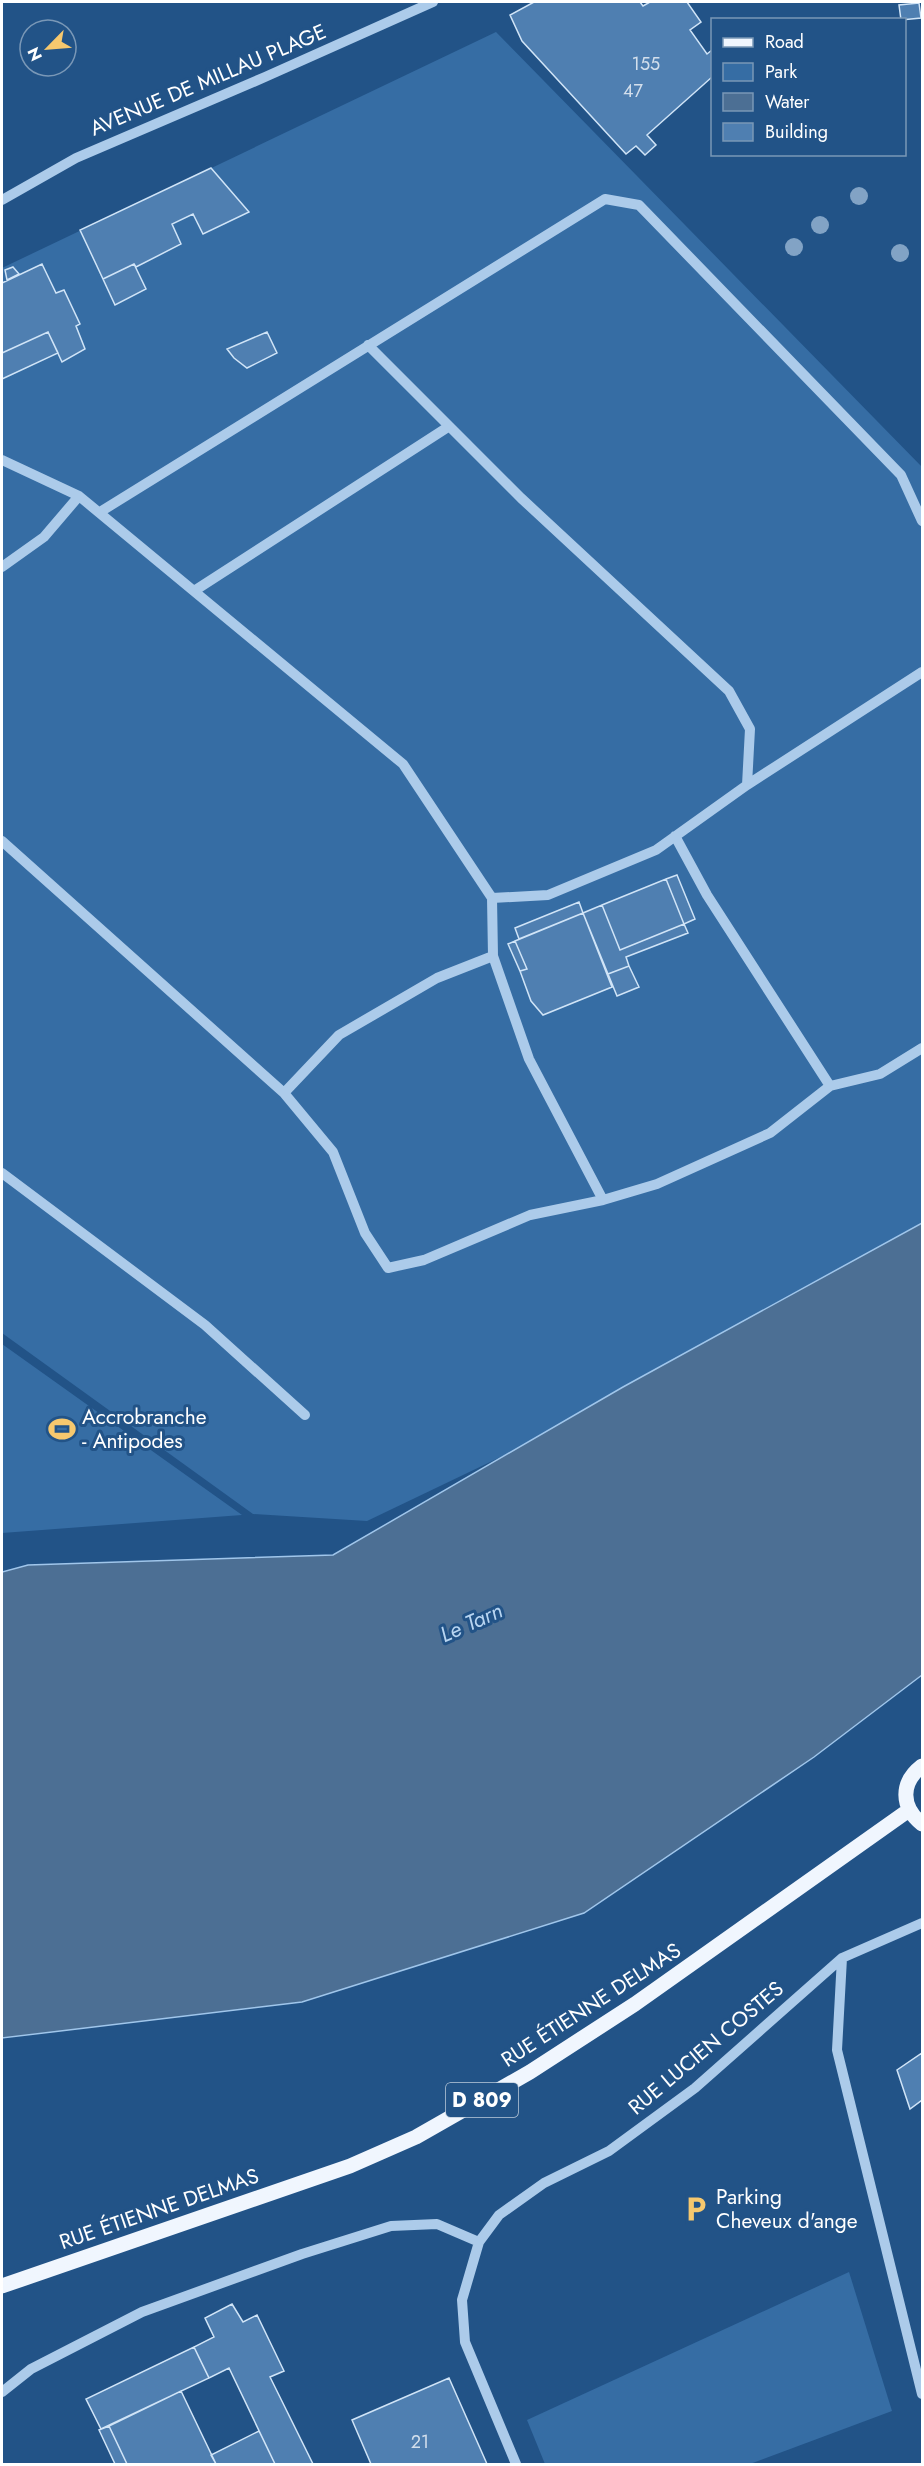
<svg xmlns="http://www.w3.org/2000/svg" width="924" height="2466" viewBox="0 0 924 2466" font-family="Jost,sans-serif">
  <style>
    .green { fill: #366da4 }
    .water { fill: #4c6f94; stroke: #a0c6eb; stroke-width: 1.5 }
    .building { fill: #4f7fb1; stroke: #d0e4f7; stroke-width: 1.5 }
    .lines { fill: none; stroke-linecap: round; stroke-linejoin: round }
    .minor { stroke: #accbea; stroke-width: 10 }
    .major { stroke: #f0f6fe; stroke-width: 15 }
    .tree { fill: #82a3c5 }
    .labels { text-anchor: middle; stroke-width: 6; stroke-linejoin: round; paint-order: stroke }
    .number-label { font-size: 18px; fill: #d3dfec }
    .shield { fill: #225387; stroke: #bdcbdb; stroke-width: 1.5 }
    .shield-label { font-size: 20px; font-weight: bold; fill: #fff }
    .street-label { font-size: 21px; fill: #fff; stroke: #225387 }
    .poi-label { font-size: 21px; fill: #fff; stroke: #225387; text-anchor: start }
    .water-label { font-size: 22px; font-style: italic; fill: #b8d5f1; stroke: #225387 }
  </style>
  <rect width="100%" height="100%" fill="#225387"/>
  <path class="green" d="M496,32L922,467V1223L513,1451L367,1521L253,1514L2,1333V268Z
    M2,1344L242,1515L2,1533Z
    M849,2272L892,2411L750,2464H545L527,2420Z"/>
  <path class="water" d="M922,1223V1675L814,1757L584,1913L302,2002L2,2038V1572L28,1565L333,1555L623,1387Z"/>
  <path class="building" d="M534,2H640L643,6L650,2H687L701,22L690,30L707,54L712,50V77L647,135L656,145L645,155L636,146L626,154L522,41L510,15Z
    M919,3L921,18L901,20L899,5Z
    M211,168L249,212L203,234L193,214L172,224L181,244L136,267L134,264L103,279L80,230Z
    M42,264L56,293L64,290L80,324L76,326L85,349L62,362L48,332L2,353V283Z
    M134,264L146,289L115,305L103,279Z
    M13,267L19,274L7,280L5,270Z
    M48,332L58,353L2,379V353Z
    M267,332L277,353L247,368L234,358L227,349Z
    M677,875L695,919L684,924L666,879Z
    M666,879L684,924L620,950L602,905Z
    M579,902L583,913L519,939L515,928Z
    M602,905L620,950L684,924L688,933L626,957L629,966L608,974L583,913Z
    M583,913L612,987L543,1015L531,1001L520,971L527,969L515,941Z
    M515,941L527,969L520,971L508,944Z
    M629,966L639,987L617,996L608,974Z
    M922,2053V2100L910,2109L897,2070Z
    M232,2304L243,2322L257,2315L284,2371L270,2377L313,2464H275L229,2368L209,2378L194,2347L214,2337L205,2318Z
    M194,2347L209,2378L101,2429L86,2399Z
    M449,2378L487,2464H371L352,2420Z
    M181,2391L216,2464H127L109,2426Z
    M109,2426L127,2464H115L99,2430Z
    M259,2431L275,2464H216L211,2455Z"/>
  <g class="lines">
    <path class="minor" d="M2,200L76,158L265,77L433,2
      M368,345L521,498L729,691L750,729L747,785
      M2,460L79,496L403,764L492,898L493,956L529,1059L603,1200L657,1184L770,1133L830,1086L880,1074L922,1048
      M100,512L605,199L639,205L901,475L922,521
      M2,567L44,537L79,496
      M194,591L448,427
      M675,836L707,895L830,1086
      M2,841L284,1093L333,1152L365,1233L388,1268L424,1260L530,1215L603,1200
      M492,898L548,895L656,850L747,785L922,672
      M284,1093L339,1035L437,978L493,956
      M2,1173L205,1325L305,1415
      M842,1958L837,2050L922,2394
      M2,2392L31,2369L142,2312L302,2254L391,2226L437,2224L479,2242
      M516,2464L465,2342L462,2300L479,2242L499,2215L544,2183L609,2151L695,2088L842,1958L922,1923"/>
    <path class="major" d="M922,1766C900,1783 901,1807 922,1824
      M2,2286L350,2166L416,2137L530,2072L635,2004L909,1810"/>
  </g>
  <g class="tree">
    <circle cx="859" cy="196" r="9"/>
    <circle cx="820" cy="225" r="9"/>
    <circle cx="794" cy="247" r="9"/>
    <circle cx="900" cy="253" r="9"/>
  </g>
  <defs>
    <symbol id="stadium-bare" viewBox="-9 -9 18 18"><path d="M0-5a6.5 5 0 1 0 0 10a6.5 5 0 1 0 0-10ZM-3.5-1.8h7v3.6h-7Z" fill="#f6c86e" stroke="#225387" stroke-width="2.5" paint-order="stroke"/></symbol>
    <symbol id="parking-bare" viewBox="-9 -9 18 18"><path d="M-3.5-5.5H1a3.5 3.5 0 0 1 0 7H-1V5.5H-3.5ZM-1-3.4V-.6H.8a1.4 1.4 0 0 0 0-2.8Z" fill="#f6c86e" stroke="#225387" stroke-width="2.5" paint-order="stroke"/></symbol>
  </defs>
  <g fill-rule="evenodd">
    <use href="#stadium-bare" x="43" y="1410" width="38" height="38"/>
    <use href="#parking-bare" x="677" y="2190" width="38" height="38"/>
  </g>
  <g class="labels">
    <g class="number-label">
      <text x="646" y="70">155</text>
      <text x="633" y="97">47</text>
      <text x="420" y="2448">21</text>
    </g>
    <rect class="shield" x="446" y="2083" width="72" height="34" rx="4.5"/>
    <g class="shield-label">
      <text x="482" y="2107">D 809</text>
    </g>
    <g class="street-label">
      <text transform="translate(208 80) rotate(-23)" y="7">AVENUE DE MILLAU PLAGE</text>
      <text transform="translate(591 2005) rotate(-33)" y="7">RUE ÉTIENNE DELMAS</text>
      <text transform="translate(706 2048) rotate(-40)" y="7">RUE LUCIEN COSTES</text>
      <text transform="translate(159 2209) rotate(-19)" y="7">RUE ÉTIENNE DELMAS</text>
    </g>
    <g class="poi-label">
      <text x="82" y="1424">Accrobranche<tspan x="82" dy="24">- Antipodes</tspan></text>
      <text x="716" y="2204">Parking<tspan x="716" dy="24">Cheveux d'ange</tspan></text>
    </g>
    <g class="water-label">
      <text transform="translate(471 1622) rotate(-24)" y="8">Le Tarn</text>
    </g>
  </g>
  <rect width="924" height="2466" fill="none" stroke="#ffffff" stroke-width="6"/>
  <rect x="711" y="18" width="195" height="138" fill="#225387" stroke="#7a98b7" stroke-width="1.5"/>
  <rect x="723" y="38" width="30" height="9" fill="#f0f6fe" stroke="#7a98b7" stroke-width="1.5"/>
  <text x="765" y="48" font-size="18" fill="#ffffff">Road</text>
  <rect x="723" y="63" width="30" height="18" fill="#366da4" stroke="#7a98b7" stroke-width="1.5"/>
  <text x="765" y="78" font-size="18" fill="#ffffff">Park</text>
  <rect x="723" y="93" width="30" height="18" fill="#4c6f94" stroke="#7a98b7" stroke-width="1.5"/>
  <text x="765" y="108" font-size="18" fill="#ffffff">Water</text>
  <rect x="723" y="123" width="30" height="18" fill="#4f7fb1" stroke="#7a98b7" stroke-width="1.5"/>
  <text x="765" y="138" font-size="18" fill="#ffffff">Building</text>
  <g transform="translate(48 48) rotate(245)"><circle r="28" fill="#225387" stroke="#7a98b7" stroke-width="1.5"/>
  <path d="M0-4.5L10 22L0 15L-10 22Z" fill="#f6c86e"/>
  <text y="-9" font-size="16" font-weight="bold" text-anchor="middle" fill="#ffffff">N</text>
  </g>
</svg>
